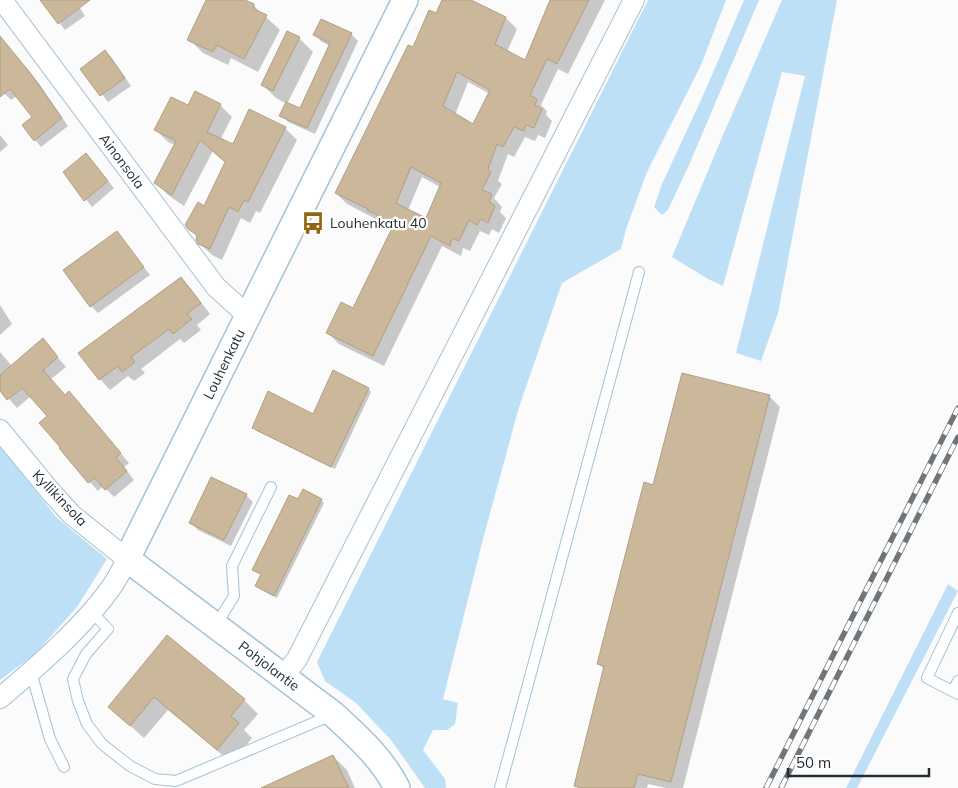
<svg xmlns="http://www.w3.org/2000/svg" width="958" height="788" viewBox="0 0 958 788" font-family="Mulish,sans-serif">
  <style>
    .green { fill: #bee0f6 }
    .shadow { fill: #0003; fill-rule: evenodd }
    .building { fill: #cbb89b; stroke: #b19f83; fill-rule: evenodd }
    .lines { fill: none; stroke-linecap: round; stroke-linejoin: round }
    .service-casing { stroke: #a3c2d7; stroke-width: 12 }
    .minor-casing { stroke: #a3c2d7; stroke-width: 22 }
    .tertiary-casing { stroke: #a3c2d7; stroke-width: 28 }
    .service { stroke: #fff; stroke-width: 10 }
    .minor { stroke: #fff; stroke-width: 20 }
    .tertiary { stroke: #fff; stroke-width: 25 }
    .rail-casing { stroke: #6f767b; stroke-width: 5.5 }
    .rail { stroke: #fff; stroke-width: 4; stroke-dasharray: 11; stroke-linecap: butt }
    .labels { text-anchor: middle; stroke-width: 4.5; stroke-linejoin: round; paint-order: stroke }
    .street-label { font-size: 14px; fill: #222e36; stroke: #fff }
    .poi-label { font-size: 14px; fill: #222e36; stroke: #fff; text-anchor: start }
  </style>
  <rect width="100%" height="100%" fill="#fbfbfb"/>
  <path class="green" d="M648,0H726L701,65L647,172L626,229L621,249L562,283L519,407L483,539L443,699L458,703L455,724L447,730H433L423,750L445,779L446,788H425L391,740L356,703L325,681L317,662Z
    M744,0H759L689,165L668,210L662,215L654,207L662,184L706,89Z
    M782,0H837L778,313L761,361L736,353L805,76L782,72L723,286L708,279L672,257L723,135Z
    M0,446L57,518L107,559L77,607L35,654L0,680Z
    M948,584L958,591L857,788H846Z"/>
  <path class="shadow" d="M42,0H75L85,16L65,30Z
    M208,0H243L253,5L280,30L258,72L231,58L228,65L203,53L189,39Z
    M443,0H469L506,18L517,29L507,52L526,62L551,0H605L568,74L558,69L541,105L547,111L546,115L552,121L545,138L538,135L535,141L525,137L514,157L508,154L498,181L502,184L494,198L502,207L500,212L506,218L499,233L492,229L489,235L480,231L470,251L463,248L461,256L442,246L384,366L339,344L328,333L354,310L393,228L347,204L336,193L413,49L436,15ZM468,82L490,94L473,126L455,115ZM422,177L440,187L427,219L408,210Z
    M321,21L352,35L358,41L315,134L288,122L281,115L287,104L276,98L263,85L299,38L313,52L287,104L301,110L330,46L322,42L315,35Z
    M6,44L38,82L68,126L41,147L23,125L34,117L17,96L11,100L0,89V49Z
    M105,51L112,58L131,86L108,102L82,69Z
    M220,105L232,117L220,140L233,146L285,128L297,140L260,213L256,211L250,223L241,218L222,260L212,255L199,243L198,237L189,228L205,207L226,163L213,151L184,206L168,195L156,183L175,145L168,142L156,130L189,107Z
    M0,135L8,145L0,152Z
    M86,154L114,188L92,207L65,173Z
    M117,232L150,275L98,313L91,306L65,270Z
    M181,279L191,289L210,314L197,325L201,330L184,343L180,339L141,369L145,373L134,381L128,376L110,390L100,379L80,354Z
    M0,305L12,324L0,335Z
    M43,340L66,367L51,379L66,396L77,402L129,463L124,467L134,480L114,497L103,486L98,491L60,449L62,447L48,416L31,396L17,408L0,389V352L12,366Z
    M368,389L371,392L335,469L257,431L254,427L313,416Z
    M769,396L780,407L683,788H666L648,784L647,788H578L575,785L605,670L599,664L654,486Z
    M246,495L253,502L231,546L198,530L191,523Z
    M321,500L324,503L277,598L260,589L257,586L262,575L254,569L298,501Z
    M168,636L244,700L258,714L244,730L252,738L232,763L168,710L144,738L109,707Z
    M333,756L347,770L355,788H264Z"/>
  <path class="building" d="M40,0H90L58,24Z
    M206,0H245L254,4V9L267,15L244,59L217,45L213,52L187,40Z
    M442,0H471L506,17L495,44L525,60L550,0H589L557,64L547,59L530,95L537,99L535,105L542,109L534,128L526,125L524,131L514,127L503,147L497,144L488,169L491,172L482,190L492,194L489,202L495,206L488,223L481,219L477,225L469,220L459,241L452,238L450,246L431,236L373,356L326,333L341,302L353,308L394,224L367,210L368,209L335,193L408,45L413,47L429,10L436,13ZM457,72L490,90L473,124L443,106ZM411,167L441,183L426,218L396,203Z
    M321,19L352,33L307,128L279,116L286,102L300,108L330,43L313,35Z
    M287,31L300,37L273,91L261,85Z
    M0,36L31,74L62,118L34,141L22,125L32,117L10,89L0,97Z
    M105,50L125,78L100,96L80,69Z
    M195,91L221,104L207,132L233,144L249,109L286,127L248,202L244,200L238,212L229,207L210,249L198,244L196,240L197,235L188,229L185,225L198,202L204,206L225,162L200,140L172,195L154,183L176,141L154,130L171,97L188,105Z
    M86,153L108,181L84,201L63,172Z
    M117,231L144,267L90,307L63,270Z
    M181,277L201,303L187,314L192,319L173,334L169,329L131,357L135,362L122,372L118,366L99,380L78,353Z
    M43,338L58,357L43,370L65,395L69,391L121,453L116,458L127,471L105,490L95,478L88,483L59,448L60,447L39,423L47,416L22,388L7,400L0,391V375Z
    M333,370L369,388L331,467L252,428L268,391L313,414Z
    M682,373L770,395L671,782L638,774L634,788H582L574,786L604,666L597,664L644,482L653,485Z
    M211,477L247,494L224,540L189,523Z
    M303,489L322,499L274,596L255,586L261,574L252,570L289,495L298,499Z
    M167,635L245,699L231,716L239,723L217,750L154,697L130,726L108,707Z
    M333,755L349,788H261Z"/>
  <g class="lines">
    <defs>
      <path id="service" d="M92,612L108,629L86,654L73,679L78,701L87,724L102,744L130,766L155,779L176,781L332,715
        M958,613L927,678L958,694
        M216,625L234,596L232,566L271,487
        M31,672L50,739L64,767
        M953,691L958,681
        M500,788L639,272"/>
      <path id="minor" d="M2,0L216,287L248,316
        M0,430L51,492L72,515L127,559C122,569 117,580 110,589C82,628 37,667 0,698
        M283,677L297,659L634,0"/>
      <path id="tertiary" d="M397,788C382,758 358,737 333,714L127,559L405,0"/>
    </defs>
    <use href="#service" class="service-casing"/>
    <use href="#minor" class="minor-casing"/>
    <use href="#tertiary" class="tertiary-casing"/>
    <use href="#service" class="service"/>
    <use href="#minor" class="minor"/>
    <use href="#tertiary" class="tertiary"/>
    <defs>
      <path id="rail" d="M766,788L958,408
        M781,788L958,437"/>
    </defs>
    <use href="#rail" class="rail-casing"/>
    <use href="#rail" class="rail"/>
  </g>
  <defs>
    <symbol id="bus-bare" viewBox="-9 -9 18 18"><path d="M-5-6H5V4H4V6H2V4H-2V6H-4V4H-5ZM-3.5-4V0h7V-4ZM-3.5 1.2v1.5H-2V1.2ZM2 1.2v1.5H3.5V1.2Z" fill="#91650e" stroke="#fff" stroke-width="2.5" paint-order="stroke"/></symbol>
  </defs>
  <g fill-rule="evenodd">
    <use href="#bus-bare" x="297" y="207" width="32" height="32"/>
  </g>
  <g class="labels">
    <g class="street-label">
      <text transform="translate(122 161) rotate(53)" y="5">Ainonsola</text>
      <text transform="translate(224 364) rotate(-64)" y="5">Louhenkatu</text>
      <text transform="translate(60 498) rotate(46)" y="5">Kyllikinsola</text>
      <text transform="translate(269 666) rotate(37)" y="5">Pohjolantie</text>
    </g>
    <g class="poi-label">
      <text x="330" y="228">Louhenkatu 40</text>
    </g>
  </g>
  <path d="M788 768v8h141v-8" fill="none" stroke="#222e36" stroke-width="2.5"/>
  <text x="796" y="768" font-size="15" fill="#222e36" stroke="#ffffff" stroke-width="4" paint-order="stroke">50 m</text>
</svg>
